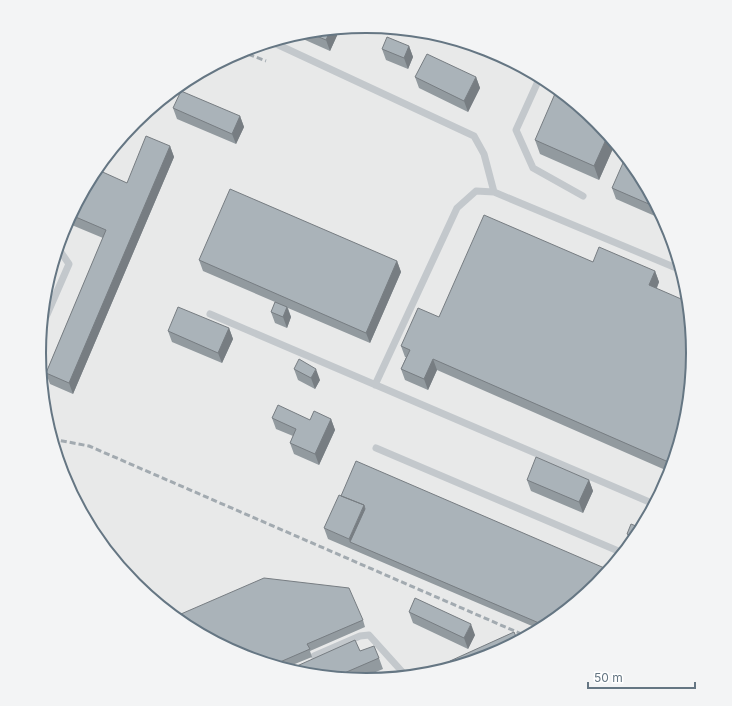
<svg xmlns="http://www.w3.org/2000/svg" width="732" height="706" viewBox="0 0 732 706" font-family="Inter,sans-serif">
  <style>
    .built { fill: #e8e9e9 }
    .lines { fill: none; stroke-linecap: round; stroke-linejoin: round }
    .lane { stroke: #c3c8cc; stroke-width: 7 }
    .rail { stroke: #a2aab0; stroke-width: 3; stroke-dasharray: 6 3; stroke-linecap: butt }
    .wall { fill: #929a9f }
    .shaded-wall { fill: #777d82 }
    .building { fill: #aab3b9; stroke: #777d82 }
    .rim { fill: none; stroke: #657683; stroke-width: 2 }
  </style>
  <rect width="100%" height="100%" fill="#fafaf8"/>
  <path class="built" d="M40 353a326 326 0 1 1 652 0a326 326 0 1 1-652 0Z"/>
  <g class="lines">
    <path class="lane" d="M272,42L474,136L484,154L494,192L681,270
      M540,77L516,130L533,168L583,196
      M210,314L654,504
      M42,326L69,264L58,248
      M375,385L457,208L476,191L494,192
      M376,448L623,553
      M314,656L360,636L369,635L406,676"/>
    <path class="rail" d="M240,51L266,61
      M52,439L89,446L526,636"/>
  </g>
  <path class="wall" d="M340,29L330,51L294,35L302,32Z
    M409,46L413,57L408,69L386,60L382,49Z
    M415,77H476L480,88L468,112L419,88Z
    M173,108L240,116L244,127L236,144L177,119Z
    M597,122L615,144L599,180L540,154L535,140Z
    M170,146L174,157L73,394L50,384L46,373L103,238L67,223L94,171L127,183Z
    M638,172L664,220L616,199L612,188Z
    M199,260L397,261L401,272L370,343L288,308L291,317L287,328L275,323L271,312L275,302L203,271Z
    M593,262L655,271L659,282L657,288L687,417L670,472L437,370L428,390L405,380L401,369L406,357H405L401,346L439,317Z
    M229,328L233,339L222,363L172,342L168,331Z
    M294,369L320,380L315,389L298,380Z
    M272,418L310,420L331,419L335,430L319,465L294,454L290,443L293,436L276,429Z
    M527,480H589L593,491L583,513L531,491Z
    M324,528L547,625L539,629L328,539Z
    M627,534L638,535L631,544Z
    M409,612L475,635L468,649L413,623Z
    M363,620L365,627L310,651L312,657L285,668L241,655Z
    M360,651L379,658L383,669L359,679L302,674Z"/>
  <path class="shaded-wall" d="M331,29H340L330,51L326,40Z
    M409,46L413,57L408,69L404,58Z
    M476,77L480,88L468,112L464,101Z
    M240,116L244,127L236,144L232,134Z
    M608,135L615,144L599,180L594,166Z
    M170,146L174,157L73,394L69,383Z
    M397,261L401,272L370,343L366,333Z
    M655,271L659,282L653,296L649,285Z
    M287,307L291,317L287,328L283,317Z
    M229,328L233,339L222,363L218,353Z
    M433,359L437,370L428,390L424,379Z
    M316,369L320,380L315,389L311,378Z
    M331,419L335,430L319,465L315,454Z
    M589,480L593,491L583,513L579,502Z
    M364,505L367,516L350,542L349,539Z
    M471,624L475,635L468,649L464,638Z"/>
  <path class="building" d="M331,29L326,40L307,32Z
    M387,37L409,46L404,58L382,49Z
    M427,54L476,77L464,101L415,77Z
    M557,89L597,122L608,135L594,166L535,140Z
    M181,91L240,116L232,134L173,108Z
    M146,136L170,146L69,383L46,373L106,230L71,215L96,169L127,183Z
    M626,156L638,172L658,208L612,188Z
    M230,189L397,261L366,333L199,260Z
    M484,215L593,262L599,247L655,271L649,285L688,302L693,353L687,417L673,464L433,359L424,379L401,369L410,350L401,346L418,308L439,317Z
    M275,302L287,307L283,317L271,312Z
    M178,307L229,328L218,353L168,331Z
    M299,359L316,369L311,378L294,369Z
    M278,405L310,420L314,411L331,419L315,454L290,443L296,429L272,418Z
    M536,457L589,480L579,502L527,480Z
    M356,461L609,570L597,584L546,626L350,542L365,509L364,505L341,496Z
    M339,495L364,505L349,539L324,528Z
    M631,524L641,528L636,538L627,534Z
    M264,578L349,588L363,620L307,644L310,649L273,665L241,655L184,625L174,617Z
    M415,598L471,624L464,638L409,612Z
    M514,632L518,641L491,655L452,667L450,661Z
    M355,640L360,651L374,646L379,658L335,677L302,674L288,670Z"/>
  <path d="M0 0H732V706H0ZM46 353a320 320 0 1 1 640 0a320 320 0 1 1-640 0Z" fill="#f3f4f5" fill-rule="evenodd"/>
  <path class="rim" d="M46 353a320 320 0 1 1 640 0a320 320 0 1 1-640 0Z"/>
  <path d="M588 682v6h107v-6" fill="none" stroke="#657683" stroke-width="2"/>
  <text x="594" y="682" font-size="12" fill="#657683" stroke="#ffffff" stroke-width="3" paint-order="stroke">50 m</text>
</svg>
